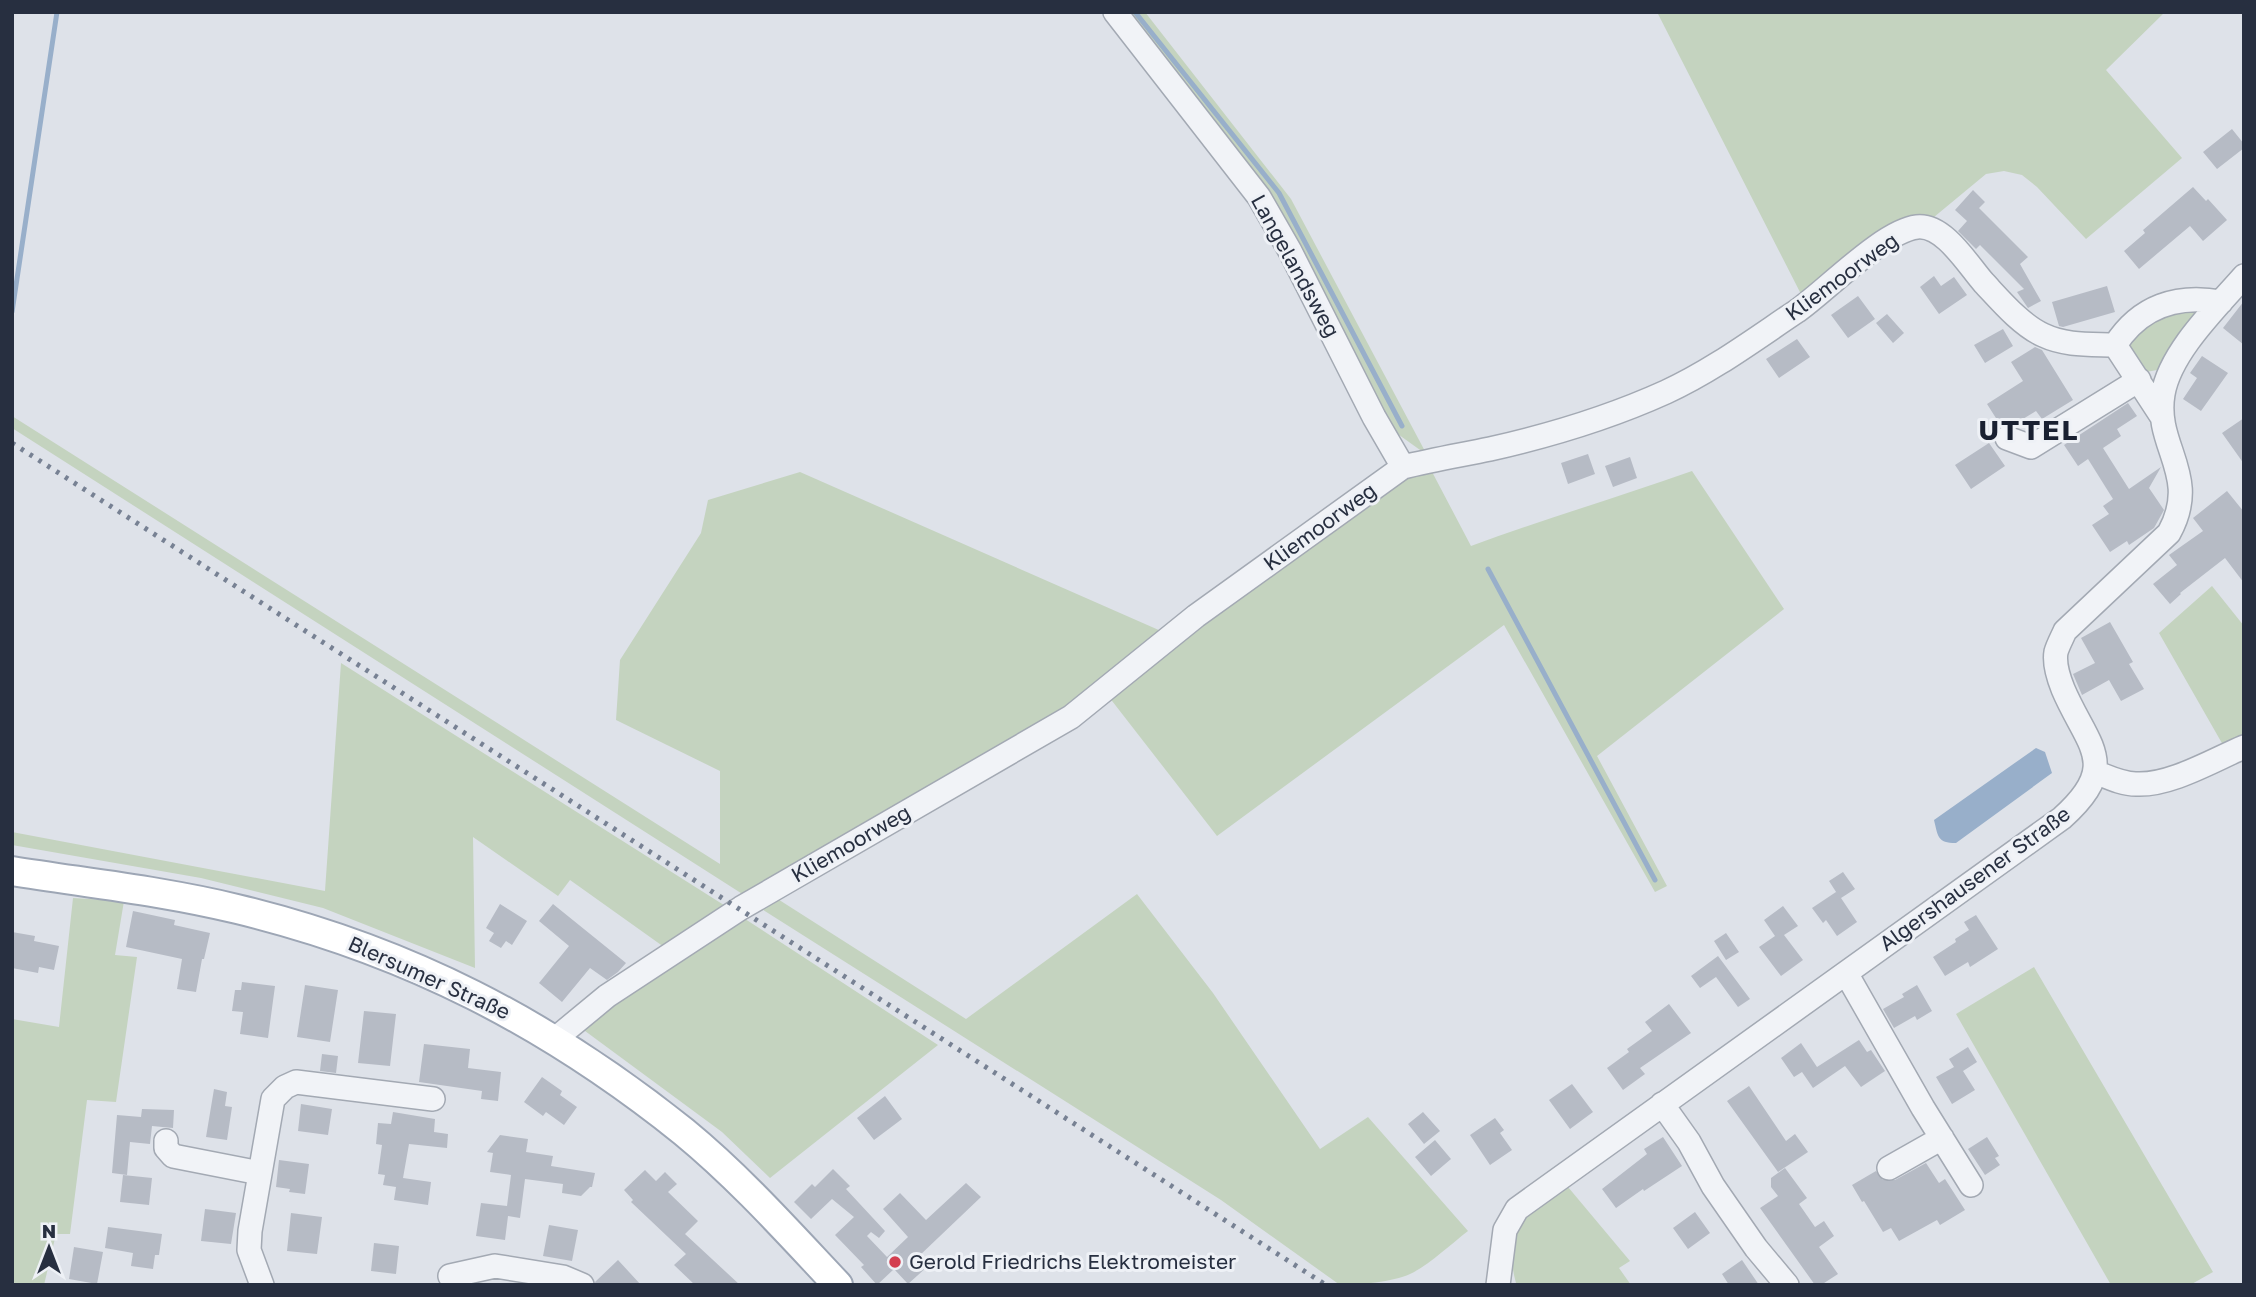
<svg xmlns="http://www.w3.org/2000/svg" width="2256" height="1297" viewBox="0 0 2256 1297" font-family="'Golos Text',sans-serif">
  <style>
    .green { fill: #c4d3bf }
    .water { fill: #98afca }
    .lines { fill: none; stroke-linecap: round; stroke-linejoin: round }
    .stream { stroke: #98afca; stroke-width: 5 }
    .building { fill: #b6bbc5 }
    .minor-casing { stroke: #a3a9b3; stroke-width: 26 }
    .major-casing { stroke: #9da6b5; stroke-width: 32 }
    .minor { stroke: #f1f3f7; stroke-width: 23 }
    .major { stroke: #fff; stroke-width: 28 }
    .rail { stroke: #778193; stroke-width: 5; stroke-dasharray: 3.5 7; stroke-linecap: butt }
    .poi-dot { fill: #d33e50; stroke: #eef1f6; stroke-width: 2.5 }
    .labels { text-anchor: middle; stroke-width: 6; stroke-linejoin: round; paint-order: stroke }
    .street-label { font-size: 21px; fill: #272f40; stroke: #eef1f6 }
    .poi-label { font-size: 21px; fill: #272f40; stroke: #eef1f6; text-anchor: start }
    .district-label { font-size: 28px; font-weight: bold; letter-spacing: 2px; fill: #192031; stroke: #eef1f6 }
  </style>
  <rect width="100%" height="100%" fill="#dee2e9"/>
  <path class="green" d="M1128,12H1145L1291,199L1427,455L1395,432L1298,243Z
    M1657,12H2165L2106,70L2182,158L2086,239L2037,187L2022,175L2004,171L1986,174L1928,222L1803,298Z
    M2194,309V321L2162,365L2157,370L2146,372L2127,350C2139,312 2160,315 2194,309Z
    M12,416L720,864V771L616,720L620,660L701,533L708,500L800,472L1161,631L1058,712L744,895L12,428Z
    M1430,468L1471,546C1544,519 1619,497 1692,471L1784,609L1597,756L1667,886L1655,892L1504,625L1217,836L1109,697L1200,624L1404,479Z
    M2212,586L2244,626V737L2223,745L2159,633Z
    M341,663L727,907L664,947L570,880L558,896L473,837L475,968L323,908L201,878L12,845V832L325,891Z
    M1137,894L1213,993L1320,1149L1368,1117L1468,1231C1451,1244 1429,1265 1410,1274C1393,1282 1359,1285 1340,1285L1221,1200L757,906L773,896L966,1019Z
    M73,898L124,901L115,955L137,957L116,1102L87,1100L70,1234H56L44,1285H12V1019L59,1027Z
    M742,917L938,1045L770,1178L722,1132L581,1028Z
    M2034,967L2213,1272L2190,1285H2111L1956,1014Z
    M1559,1185L1568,1187L1630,1261L1619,1268L1631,1285H1519L1516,1283C1502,1233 1525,1215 1559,1185Z"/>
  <path class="water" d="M2036,748L2045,752L2052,773L1956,843C1937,843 1938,836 1934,820Z"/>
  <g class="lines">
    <path class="stream" d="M1135,12L1279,193L1402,426
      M12,312L57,12
      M1488,569L1655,880"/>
  </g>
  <path class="building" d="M2232,129L2244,144V148L2217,169L2203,152Z
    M2193,187L2206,201L2208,199L2227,220L2203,241L2190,226L2139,269L2124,251L2145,233L2143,230Z
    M1973,190L1985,202L1979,208L2028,257L2020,264L2041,301L2028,308L2017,292L2024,289L1980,245L1976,249L1958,231L1967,221L1955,210Z
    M1934,276L1941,286L1954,277L1967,295L1939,314L1920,287Z
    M2107,286L2115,312L2063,327L2059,326L2052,302Z
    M1858,296L1875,319L1848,338L1831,315Z
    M2244,301V345L2223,328Z
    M1887,314L1904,333L1893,343L1876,323Z
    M2003,329L2013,346L1985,363L1974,345Z
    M1797,339L1810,357L1779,378L1766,359Z
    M2035,347L2042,350L2073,400L2042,419L2036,411L2013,425L2001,426L1987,404L2023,381L2011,362Z
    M2202,356L2228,373L2201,411L2183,399L2197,378L2190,373Z
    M2128,403L2137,416L2117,429L2121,436L2103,448L2129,489L2161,467L2149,488L2164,510L2154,528L2129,545L2127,541L2110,552L2092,525L2109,514L2103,506L2113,499L2088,459L2078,466L2064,445Z
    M2244,418V464L2222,433Z
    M1989,443L2005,466L1971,489L1955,465Z
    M1588,454L1595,474L1568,484L1561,463Z
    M1630,457L1637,478L1613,487L1605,466Z
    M2227,491L2244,512V583L2225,558L2180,593L2181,594L2170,604L2153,584L2177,565L2169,555L2203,531L2193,518Z
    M2110,622L2133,662L2129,664L2144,689L2121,701L2109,680L2082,695L2073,674L2095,663L2081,638Z
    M1843,872L1855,889L1841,898L1857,922L1837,936L1826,920L1823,923L1812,908L1836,892L1838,895L1829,881Z
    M500,904L527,921L512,945L506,941L501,948L489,941L494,933L486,928Z
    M553,904L626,963L618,972L607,980L590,968L562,1002L539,983L569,946L539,921Z
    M1783,906L1798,926L1784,935L1803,960L1781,976L1759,947L1775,936L1764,920Z
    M133,911L175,920L174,925L210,933L204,959H202L196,992L177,989L182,959L126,947Z
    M1976,915L1998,949L1970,967L1968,962L1945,976L1933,957L1956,942L1955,939L1969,930L1964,922Z
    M12,932L35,936L34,941L59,946L54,970L39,967L38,973L12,968Z
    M1726,933L1739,952L1726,960L1714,941Z
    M1718,956L1750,999L1738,1007L1716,977L1700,988L1691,976Z
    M242,982L275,986L268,1038L240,1034L243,1012L232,1011L235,990H241Z
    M305,985L338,990L330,1042L297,1037Z
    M1917,985L1932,1011L1917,1020L1915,1016L1894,1028L1883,1009L1904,997L1902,994Z
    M1669,1004L1691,1033L1640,1068L1645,1074L1623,1090L1607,1068L1629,1052L1627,1049L1652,1031L1645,1022Z
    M364,1011L396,1014L390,1066L358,1063Z
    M1859,1040L1867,1052L1871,1050L1885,1071L1861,1087L1845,1066L1813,1088L1802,1072L1794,1077L1781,1058L1801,1043L1817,1067Z
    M424,1044L470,1049L468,1068L501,1072L498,1101L481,1099L482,1091L419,1082Z
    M1968,1047L1977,1062L1963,1071L1975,1090L1952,1104L1936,1077L1954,1067L1949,1059Z
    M322,1054L338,1056L336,1073L320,1071Z
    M542,1077L562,1091L560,1095L577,1107L564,1125L546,1112L543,1116L524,1102Z
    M1572,1084L1593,1112L1570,1129L1549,1100Z
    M1749,1086L1786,1141L1795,1134L1808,1152L1778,1172L1727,1101Z
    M214,1089L227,1092L225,1106L232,1107L227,1140L206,1137Z
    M885,1096L902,1119L874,1140L857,1118Z
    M301,1104L332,1109L328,1135L298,1131Z
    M142,1109L174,1110L173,1128L152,1126L150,1144L130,1142L127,1175L112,1173L117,1115L141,1117Z
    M393,1112L435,1119L434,1132L448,1134L447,1148L409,1144L403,1178L431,1182L428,1205L394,1200L396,1187L383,1185L385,1175L378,1174L382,1145L376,1144L378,1123L391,1124Z
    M1423,1112L1440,1131L1424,1144L1408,1124Z
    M1495,1118L1504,1130L1500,1133L1512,1150L1490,1165L1470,1135Z
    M500,1135L528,1139L526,1152L553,1156L551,1166L595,1173L592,1187H590L581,1196L562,1193L563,1184L525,1179L520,1218L508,1216L505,1240L476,1236L481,1203L507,1206L511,1175L490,1172L493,1153L487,1152Z
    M1663,1137L1682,1166L1644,1191L1643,1189L1616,1208L1602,1189L1647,1154L1644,1149Z
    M1987,1137L1999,1156L1995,1158L2000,1165L1985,1175L1968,1149Z
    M1435,1140L1451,1159L1431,1176L1415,1157Z
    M279,1160L309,1164L305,1194L289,1192L290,1189L276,1187Z
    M1926,1163L1939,1183L1945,1179L1965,1210L1940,1225L1937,1220L1899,1241L1891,1228L1883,1232L1864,1201L1862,1202L1852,1185L1876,1171L1883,1180H1895Z
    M1785,1168L1807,1198L1799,1204L1815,1227L1824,1221L1834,1236L1819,1247L1838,1274L1821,1285H1815L1760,1208L1778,1196L1771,1187V1178Z
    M833,1169L850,1186L846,1189L885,1231L879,1238L871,1232L867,1236L887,1257L908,1237L883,1209L900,1193L926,1220L966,1183L981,1197L918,1257L927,1267L908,1284L894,1269L877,1285L861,1267L864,1265L835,1235L854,1217L832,1199L811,1219L794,1202L812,1184L815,1187Z
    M645,1170L656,1181L665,1172L677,1184L668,1192L698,1221L685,1234L740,1285H695L674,1265L686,1254L631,1202L633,1200L624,1190Z
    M123,1175L152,1178L149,1205L120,1202Z
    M205,1209L236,1213L231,1244L201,1241Z
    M1695,1212L1710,1233L1688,1249L1673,1228Z
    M291,1213L322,1217L317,1254L287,1251Z
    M549,1225L578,1230L572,1261L543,1256Z
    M108,1227L162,1234L159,1255H155L153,1269L131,1266L133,1253L105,1248Z
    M374,1243L399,1246L396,1274L371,1271Z
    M74,1247L103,1252L97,1284L69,1279Z
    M618,1260L641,1285H596L595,1282Z
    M1742,1260L1759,1285H1729L1722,1274Z"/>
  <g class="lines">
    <defs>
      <path id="minor" d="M1115,12L1259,197L1290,251L1374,417L1403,467
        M2115,345C2140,306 2177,294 2221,302
        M2007,438L2031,447L2139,380
        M2095,772C2108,777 2122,784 2136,784C2170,786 2213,760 2244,747
        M1846,973L1923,1108L1971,1185
        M555,1039L607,996L741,908L1071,717L1196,616L1403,467C1432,460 1461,455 1490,449C1548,436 1613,416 1666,392C1712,371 1755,339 1797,311C1827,290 1883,231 1917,227C1944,224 1968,265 1984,283C2000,300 2021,325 2043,335C2066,346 2091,344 2115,345L2162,417
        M1662,1104L1689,1142L1713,1186L1756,1248L1787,1285
        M166,1141V1148L173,1156L260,1173
        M1889,1168L1942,1138
        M450,1276L495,1266L563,1277L582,1285
        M262,1285L249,1250L250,1231L273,1099L285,1087L296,1082L433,1099
        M1498,1285L1505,1230L1517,1209L2062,818C2122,764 2087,746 2063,689C2059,679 2054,663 2056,652C2058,645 2062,638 2065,631L2169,533C2201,475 2154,447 2163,394C2170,352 2217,307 2244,276"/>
      <path id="major" d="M12,871C87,883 163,891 237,909C407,950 548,1023 684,1132C740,1178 789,1233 838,1285"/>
    </defs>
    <use href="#minor" class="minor-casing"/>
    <use href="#major" class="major-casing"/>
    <use href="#minor" class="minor"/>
    <use href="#major" class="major"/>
    <path class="rail" d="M12,443L1326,1285"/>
  </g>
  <circle class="poi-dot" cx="895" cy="1262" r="7"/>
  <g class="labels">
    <g class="street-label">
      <text transform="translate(1295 266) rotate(61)" y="7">Langelandsweg</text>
      <text transform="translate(1842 277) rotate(-36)" y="7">Kliemoorweg</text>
      <text transform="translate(1320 527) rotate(-36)" y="7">Kliemoorweg</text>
      <text transform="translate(851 844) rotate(-30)" y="7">Kliemoorweg</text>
      <text transform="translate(1975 879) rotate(-36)" y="7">Algershausener Straße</text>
      <text transform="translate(429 978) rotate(24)" y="7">Blersumer Straße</text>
    </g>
    <g class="poi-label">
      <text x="909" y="1269">Gerold Friedrichs Elektromeister</text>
    </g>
    <g class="district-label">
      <text x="2029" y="440">UTTEL</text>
    </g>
  </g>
  <rect width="2256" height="1297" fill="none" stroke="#272f40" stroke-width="28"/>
  <g transform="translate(49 1248)" stroke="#eef1f6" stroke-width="5" paint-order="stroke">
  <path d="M0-5L12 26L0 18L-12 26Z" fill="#272f40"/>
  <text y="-10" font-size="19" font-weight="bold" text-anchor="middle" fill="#272f40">N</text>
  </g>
</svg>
